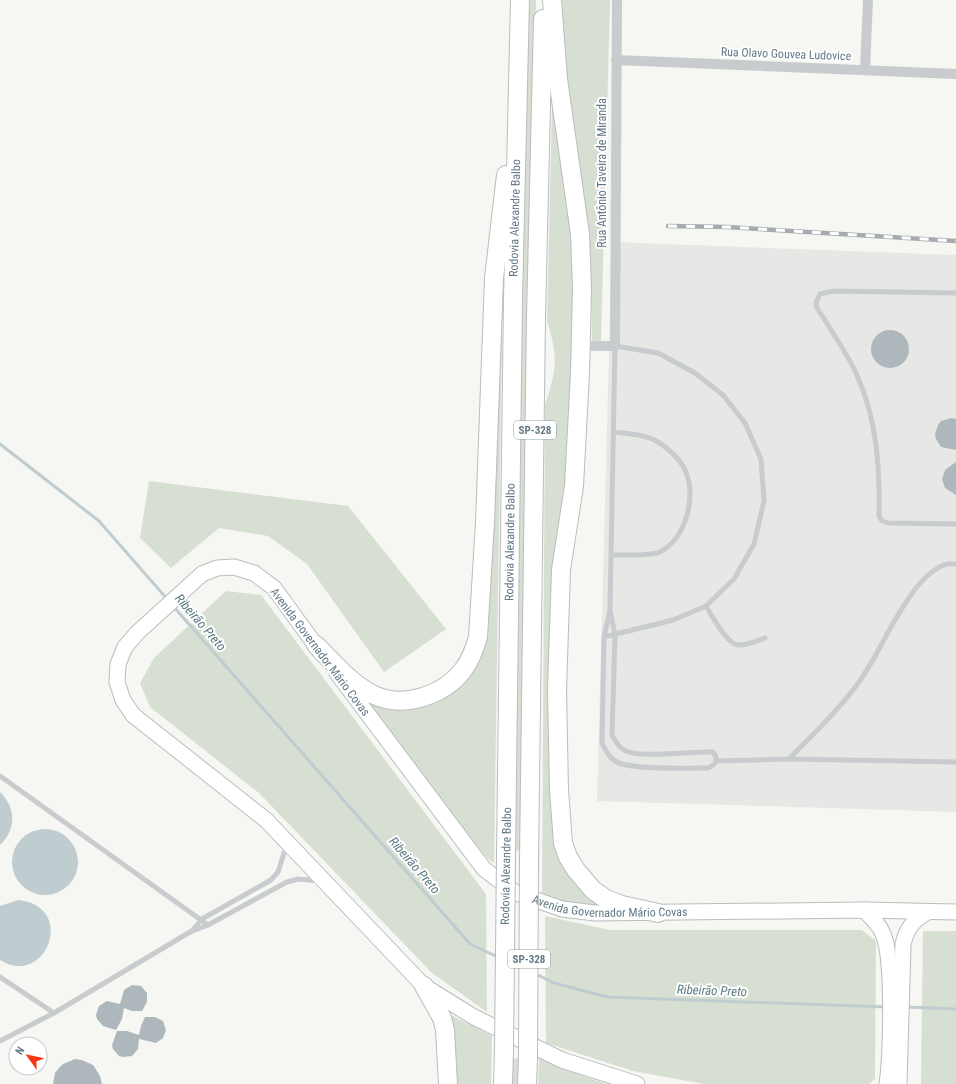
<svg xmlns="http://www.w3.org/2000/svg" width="956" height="1084" viewBox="0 0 956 1084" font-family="'Roboto Condensed',sans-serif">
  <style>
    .built { fill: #e7e7e5 }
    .green { fill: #d7dfd2 }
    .water { fill: #bfccd0 }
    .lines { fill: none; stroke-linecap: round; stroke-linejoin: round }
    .stream { stroke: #bfccd0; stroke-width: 3 }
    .building { fill: #aeb8bc }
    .primary-casing { stroke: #b8bdc0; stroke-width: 17 }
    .motorway-casing { stroke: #b9bdbf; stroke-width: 20 }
    .service { stroke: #c8ccce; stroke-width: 5 }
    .minor { stroke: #c8ccce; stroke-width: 10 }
    .primary { stroke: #fff; stroke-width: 15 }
    .motorway { stroke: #fff; stroke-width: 18 }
    .rail-casing { stroke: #a5acb1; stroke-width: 4.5 }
    .rail { stroke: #fff; stroke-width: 3; stroke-dasharray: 9; stroke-linecap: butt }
    .motorway-bridge-casing { stroke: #b9bdbf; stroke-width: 20; stroke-linecap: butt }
    .motorway-bridge { stroke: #fff; stroke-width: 18 }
    .labels { text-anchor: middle; stroke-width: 4; stroke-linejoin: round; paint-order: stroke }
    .shield { fill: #fff; stroke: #91a1aa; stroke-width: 1 }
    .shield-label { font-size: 11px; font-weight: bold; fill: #627986 }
    .street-label { font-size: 12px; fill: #627986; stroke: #fff }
    .water-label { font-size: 13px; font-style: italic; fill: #5d7b83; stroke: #fff }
  </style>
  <rect width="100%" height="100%" fill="#f6f6f2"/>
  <path class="built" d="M612,242L956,255V812L597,801Z"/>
  <path class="green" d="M525,0H536L522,852L513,850Z
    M560,0H610L601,342H593L592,339L591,273L588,237L570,120Z
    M552,109H555L575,268L554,832L603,907L568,903L542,897L545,405C557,369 558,356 547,321Z
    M503,264L494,863L487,858L477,846L474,847L371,705C383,707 396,710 408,709C447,708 474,678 485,644Z
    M149,481L348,506L446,629L384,672L307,564L268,536L219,528L171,568L140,538Z
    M226,591L261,595L486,894L487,1012L432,973L259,793L150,707L140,683L154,658Z
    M545,916L610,930H862L876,941L875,1079L869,1084H704L633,1071L546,1043Z
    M923,931H956V1084H921Z
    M451,1015L492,1036L491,1084H454L450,1027Z
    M510,1058L522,1059L521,1084H510Z
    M539,1058L558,1067L606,1084H538Z"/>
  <path class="water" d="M0,792C16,808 17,829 0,845Z
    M12 862a33 33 0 1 1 66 0a33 33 0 1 1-66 0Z
    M18,900C78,906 46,989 0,960V906Z"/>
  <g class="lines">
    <path class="stream" d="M0,444L99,521L168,600
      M173,606L470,944L498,957
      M510,962L522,967
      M534,973L554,983L607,997L886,1007
      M906,1007L956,1009"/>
  </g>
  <path class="building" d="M871 349a19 19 0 1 1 38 0a19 19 0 1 1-38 0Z
    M951,418L956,419V450L941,447L936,439L935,434L938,425L941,421Z
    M956,462V495L945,488L942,479L945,470Z
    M132,985L141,986L147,993V1002L142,1011H132L124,1008L122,1019L116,1030L103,1026L97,1019L96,1015L99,1006L107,1001L120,1004L124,990Z
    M145,1017H155L163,1021L166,1030L163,1038L156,1043L139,1039L138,1049L132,1056L123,1057L119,1056L113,1049L112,1045L117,1031H127L139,1035L141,1026Z
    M75,1059L82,1060L93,1065L100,1076L102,1084H53L55,1073L59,1068L63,1064Z"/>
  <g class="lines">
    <defs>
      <g id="primary">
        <path d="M322,654L274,588L254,573L234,567L217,568L202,574L137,633L125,647L118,664L117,682L123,700L133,715L266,820L424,986L474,1017L562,1060L637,1084"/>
        <path id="s1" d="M337,673L484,869L516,893L562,909L595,913L864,910L956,912"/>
        <path d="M864,910C872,918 879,924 883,934C894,958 891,1056 887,1084"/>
        <path d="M899,1084L903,944C907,928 914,919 928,912"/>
      </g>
      <g id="motorway">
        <path d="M552,0L558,79L580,234L582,289L580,373L574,486L561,570L557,690L559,790L563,843L568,857L576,870L593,890L606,899L622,905L658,913"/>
        <path d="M316,645C334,663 351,684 374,695C404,709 444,695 463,670C470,661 475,648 478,637L485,522L494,278L506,175"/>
        <path id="s2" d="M506,855L513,298L520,0"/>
        <path d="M529,860L536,317L543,19"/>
        <path d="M424,986L442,1018L445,1030L448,1084"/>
        <path d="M503,1084L504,1050"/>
        <path d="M527,1084L528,1058"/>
      </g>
    </defs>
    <use href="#primary" class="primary-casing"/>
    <use href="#motorway" class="motorway-casing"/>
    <path class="service" d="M956,293L834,291L820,294L816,302L817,308C831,330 845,350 856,373C877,418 880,468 879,516L882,521L888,523L956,524
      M611,555C621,555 652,556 660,552C686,538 697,497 685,470C680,459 668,448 658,442C645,434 628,434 613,432
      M706,606C712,616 728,647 740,645C748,645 757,641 765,638
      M604,637L673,620L706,606L734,579L754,544L764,501L761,459L745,423L723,395L695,373L658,353L615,346L610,610L615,635L612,735C615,741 619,748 626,751C641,758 693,751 713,752C719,759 716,765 708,768C689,768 631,770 617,762C609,758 606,751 602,743L604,637L610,610
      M789,759C813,734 839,710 859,682C883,650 907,580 944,565C947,563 952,564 956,564
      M717,761L789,759L956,762
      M0,776L208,925
      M191,932L202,919L271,880L278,872L287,844
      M0,977L54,1013
      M0,1041L54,1013L190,932L208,925L287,882L298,879L319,881"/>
    <path class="minor" d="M616,60L956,74
      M865,70L868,0
      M581,346H615L617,0"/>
    <use href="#primary" class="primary"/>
    <use href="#motorway" class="motorway"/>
    <defs>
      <path id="rail" d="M668,226L727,227L956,241"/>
    </defs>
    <use href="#rail" class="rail-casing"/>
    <use href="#rail" class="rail"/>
    <defs>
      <path id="motorway-bridge" d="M504,1050L506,855
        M528,1058L529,860"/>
    </defs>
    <use href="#motorway-bridge" class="motorway-bridge-casing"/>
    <use href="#motorway-bridge" class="motorway-bridge"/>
  </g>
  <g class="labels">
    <g class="shield">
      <rect x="514" y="421" width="42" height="18" rx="3"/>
      <rect x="508" y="950" width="42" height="18" rx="3"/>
    </g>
    <g class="shield-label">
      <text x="535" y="434">SP-328</text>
      <text x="529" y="963">SP-328</text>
    </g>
    <g class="street-label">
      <text transform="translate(786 54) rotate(2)" y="4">Rua Olavo Gouvea Ludovice</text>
      <text transform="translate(602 173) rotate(-90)" y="4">Rua Antônio Taveira de Miranda</text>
      <text dy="4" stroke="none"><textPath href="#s2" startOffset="637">Rodovia Alexandre Balbo</textPath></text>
      <text dy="4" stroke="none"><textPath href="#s2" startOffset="313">Rodovia Alexandre Balbo</textPath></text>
      <text transform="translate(320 652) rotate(53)" y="4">Avenida Governador Mário Covas</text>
      <text transform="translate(506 866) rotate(-89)" y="4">Rodovia Alexandre Balbo</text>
      <text dy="4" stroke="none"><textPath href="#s1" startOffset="381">Avenida Governador Mário Covas</textPath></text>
    </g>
    <g class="water-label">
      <text transform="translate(201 622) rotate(49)" y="5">Ribeirão Preto</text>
      <text transform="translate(415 865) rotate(49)" y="5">Ribeirão Preto</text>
      <text transform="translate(712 990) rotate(2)" y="5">Ribeirão Preto</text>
    </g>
  </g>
  <g transform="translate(28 1056) rotate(303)"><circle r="19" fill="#ffffff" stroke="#c0c9cf"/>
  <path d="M0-3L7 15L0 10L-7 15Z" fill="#f53813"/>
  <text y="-6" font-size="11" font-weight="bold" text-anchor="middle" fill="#627986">N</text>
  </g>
</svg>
